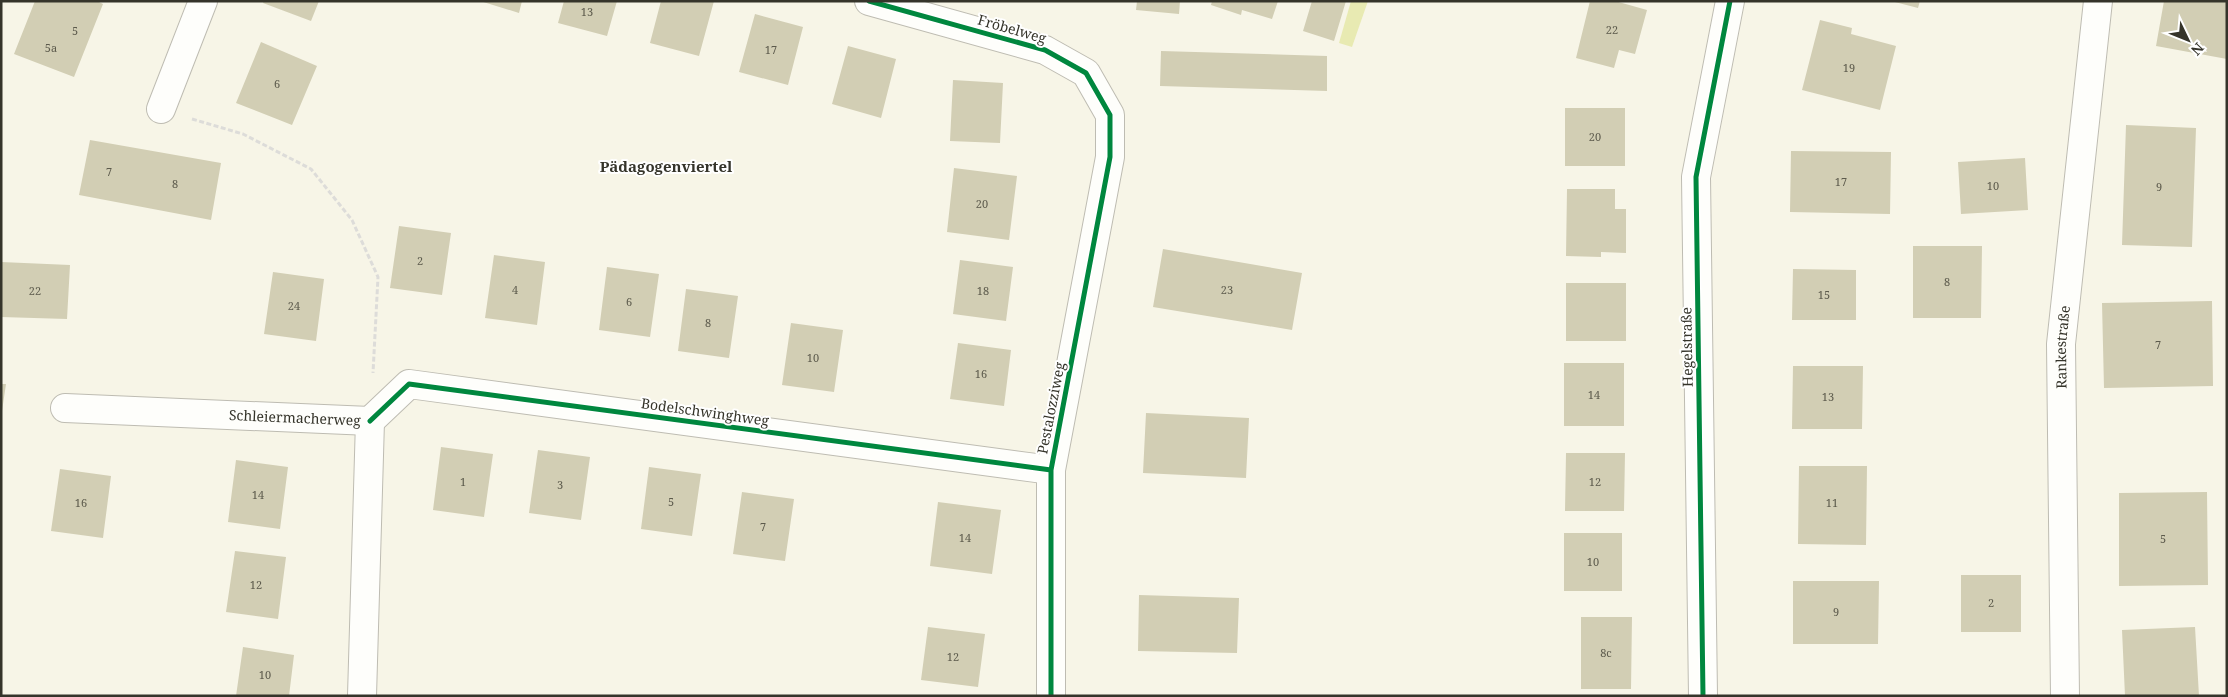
<svg xmlns="http://www.w3.org/2000/svg" width="2228" height="697" viewBox="0 0 2228 697" font-family="'Noto Serif',serif">
  <style>
    .green { fill: #e8eab2 }
    .building { fill: #d2ceb4 }
    .lines { fill: none; stroke-linecap: round; stroke-linejoin: round }
    .minor-casing { stroke: #bebcb2; stroke-width: 30 }
    .path { stroke: #dddcd9; stroke-width: 3; stroke-dasharray: 5 2.5; stroke-linecap: butt }
    .minor { stroke: #fefefb; stroke-width: 28 }
    .cycleway-casing { stroke: #fff; stroke-width: 8 }
    .cycleway { stroke: #00873e; stroke-width: 5 }
    .labels { text-anchor: middle; stroke-width: 4; stroke-linejoin: round; paint-order: stroke }
    .number-label { font-size: 11px; fill: #5c5a4c }
    .street-label { font-size: 14px; fill: #35342a; stroke: #fff }
    .neighbourhood-label { font-size: 15px; font-weight: bold; fill: #35342a; stroke: #fff }
  </style>
  <rect width="100%" height="100%" fill="#f7f5e7"/>
  <path class="green" d="M1351,1H1368L1352,47L1339,43Z"/>
  <path class="building" d="M35,1H97L103,4L74,77L14,54Z
    M264,1H319L311,21L263,3Z
    M480,1H522L519,13Z
    M564,1H617L607,36L558,23Z
    M661,1H714L699,56L650,43Z
    M1137,1H1180L1179,14L1136,10Z
    M1212,1H1278L1272,19L1242,10L1241,15L1211,5Z
    M1312,1H1346L1334,41L1303,31Z
    M1590,1H1615L1647,10L1635,54L1619,50L1614,68L1576,58Z
    M1891,1H1920L1918,8Z
    M2164,1H2227V59L2156,46Z
    M755,14L803,27L788,85L739,72Z
    M1820,20L1852,28L1851,34L1896,46L1880,110L1802,90Z
    M261,42L317,66L292,125L236,103Z
    M848,46L896,59L881,118L832,104Z
    M1161,51L1327,56V91L1160,86Z
    M953,80L1003,83L1000,143L950,141Z
    M1565,108H1625V166H1565Z
    M2126,125L2196,128L2192,247L2122,245Z
    M90,140L221,163L211,220L79,195Z
    M1791,151L1891,152L1890,214L1790,212Z
    M2025,158L2028,210L1961,214L1958,162Z
    M954,168L1017,176L1009,240L947,232Z
    M1567,189H1615V209H1626V253L1601,252V257L1566,256Z
    M399,226L451,233L442,295L390,288Z
    M1913,246H1982L1981,318H1913Z
    M1163,249L1302,273L1292,330L1153,307Z
    M494,255L545,262L537,325L485,318Z
    M960,260L1013,267L1006,321L953,314Z
    M1,262L70,265L67,319L1,317Z
    M607,267L659,274L650,337L599,330Z
    M1793,269L1856,270V320H1792Z
    M273,272L324,279L316,341L264,334Z
    M1566,283H1626V341H1566Z
    M686,289L738,296L729,358L678,351Z
    M2212,301L2213,386L2104,388L2102,303Z
    M791,323L843,330L834,392L782,385Z
    M958,343L1011,350L1004,406L950,399Z
    M1564,363H1624V426H1564Z
    M1793,366H1863L1862,429H1792Z
    M1,384H6L2,411H1Z
    M1146,413L1249,418L1246,478L1143,473Z
    M441,447L493,454L484,517L433,510Z
    M538,450L590,457L581,520L529,513Z
    M1566,453H1625L1624,511H1565Z
    M236,460L288,467L280,529L228,522Z
    M1799,466H1867L1866,545L1798,544Z
    M649,467L701,474L692,536L641,529Z
    M60,469L111,476L103,538L51,531Z
    M742,492L794,499L785,561L733,554Z
    M2207,492L2208,585L2119,586V493Z
    M938,502L1001,510L992,574L930,566Z
    M1564,533H1622V591H1564Z
    M235,551L286,557L278,619L226,612Z
    M1961,575H2021V632H1961Z
    M1793,581H1879L1878,644H1793Z
    M1139,595L1239,598L1237,653L1138,651Z
    M1581,617H1632L1631,689H1581Z
    M928,627L985,634L978,687L921,680Z
    M2195,627L2199,696H2125L2122,630Z
    M243,647L294,655L289,696H236Z"/>
  <g class="lines">
    <defs>
      <g id="minor">
        <path d="M869,1L1045,50L1086,73L1110,115V157L1051,470V696"/>
        <path d="M161,109L203,1"/>
        <path id="s1" d="M65,408L370,421"/>
        <path d="M370,421L409,384L1051,470"/>
        <path d="M362,696L370,421"/>
        <path d="M1703,696L1696,177L1730,1"/>
        <path id="s2" d="M2065,696L2061,344L2098,1"/>
      </g>
    </defs>
    <use href="#minor" class="minor-casing"/>
    <path class="path" d="M192,119L243,134L311,169L352,220L378,277L373,373"/>
    <use href="#minor" class="minor"/>
    <defs>
      <path id="cycleway" d="M869,1L1045,50L1086,73L1110,115V157L1051,470V696
        M370,421L409,384L1051,470
        M1703,696L1696,177L1730,1"/>
    </defs>
    <use href="#cycleway" class="cycleway-casing"/>
    <use href="#cycleway" class="cycleway"/>
  </g>
  <g class="labels">
    <g class="number-label">
      <text x="587" y="16">13</text>
      <text x="1612" y="34">22</text>
      <text x="75" y="35">5</text>
      <text x="51" y="52">5a</text>
      <text x="771" y="54">17</text>
      <text x="1849" y="72">19</text>
      <text x="277" y="88">6</text>
      <text x="1595" y="141">20</text>
      <text x="109" y="176">7</text>
      <text x="1841" y="186">17</text>
      <text x="175" y="188">8</text>
      <text x="1993" y="190">10</text>
      <text x="2159" y="191">9</text>
      <text x="982" y="208">20</text>
      <text x="420" y="265">2</text>
      <text x="1947" y="286">8</text>
      <text x="515" y="294">4</text>
      <text x="1227" y="294">23</text>
      <text x="35" y="295">22</text>
      <text x="983" y="295">18</text>
      <text x="1824" y="299">15</text>
      <text x="629" y="306">6</text>
      <text x="294" y="310">24</text>
      <text x="708" y="327">8</text>
      <text x="2158" y="349">7</text>
      <text x="813" y="362">10</text>
      <text x="981" y="378">16</text>
      <text x="1594" y="399">14</text>
      <text x="1828" y="401">13</text>
      <text x="463" y="486">1</text>
      <text x="1595" y="486">12</text>
      <text x="560" y="489">3</text>
      <text x="258" y="499">14</text>
      <text x="671" y="506">5</text>
      <text x="81" y="507">16</text>
      <text x="1832" y="507">11</text>
      <text x="763" y="531">7</text>
      <text x="965" y="542">14</text>
      <text x="2163" y="543">5</text>
      <text x="1593" y="566">10</text>
      <text x="256" y="589">12</text>
      <text x="1991" y="607">2</text>
      <text x="1836" y="616">9</text>
      <text x="1606" y="657">8c</text>
      <text x="953" y="661">12</text>
      <text x="265" y="679">10</text>
    </g>
    <g class="street-label">
      <text transform="translate(1012 29) rotate(16)" y="5">Fröbelweg</text>
      <text transform="translate(1687 347) rotate(-91)" y="5">Hegelstraße</text>
      <text dy="5" stroke="none"><textPath href="#s2" startOffset="349">Rankestraße</textPath></text>
      <text transform="translate(1051 408) rotate(-79)" y="5">Pestalozziweg</text>
      <text transform="translate(705 412) rotate(8)" y="5">Bodelschwinghweg</text>
      <text dy="5" stroke="none"><textPath href="#s1" startOffset="230">Schleiermacherweg</textPath></text>
    </g>
    <g class="neighbourhood-label">
      <text x="666" y="172">Pädagogenviertel</text>
    </g>
  </g>
  <rect width="2228" height="697" fill="none" stroke="#35342a" stroke-width="5"/>
  <g transform="translate(2188 40) rotate(133)" stroke="#ffffff" stroke-width="4" paint-order="stroke">
  <path d="M0-4L9 19L0 12L-9 19Z" fill="#35342a"/>
  <text y="-8" font-size="14" font-weight="bold" text-anchor="middle" fill="#35342a">N</text>
  </g>
</svg>
